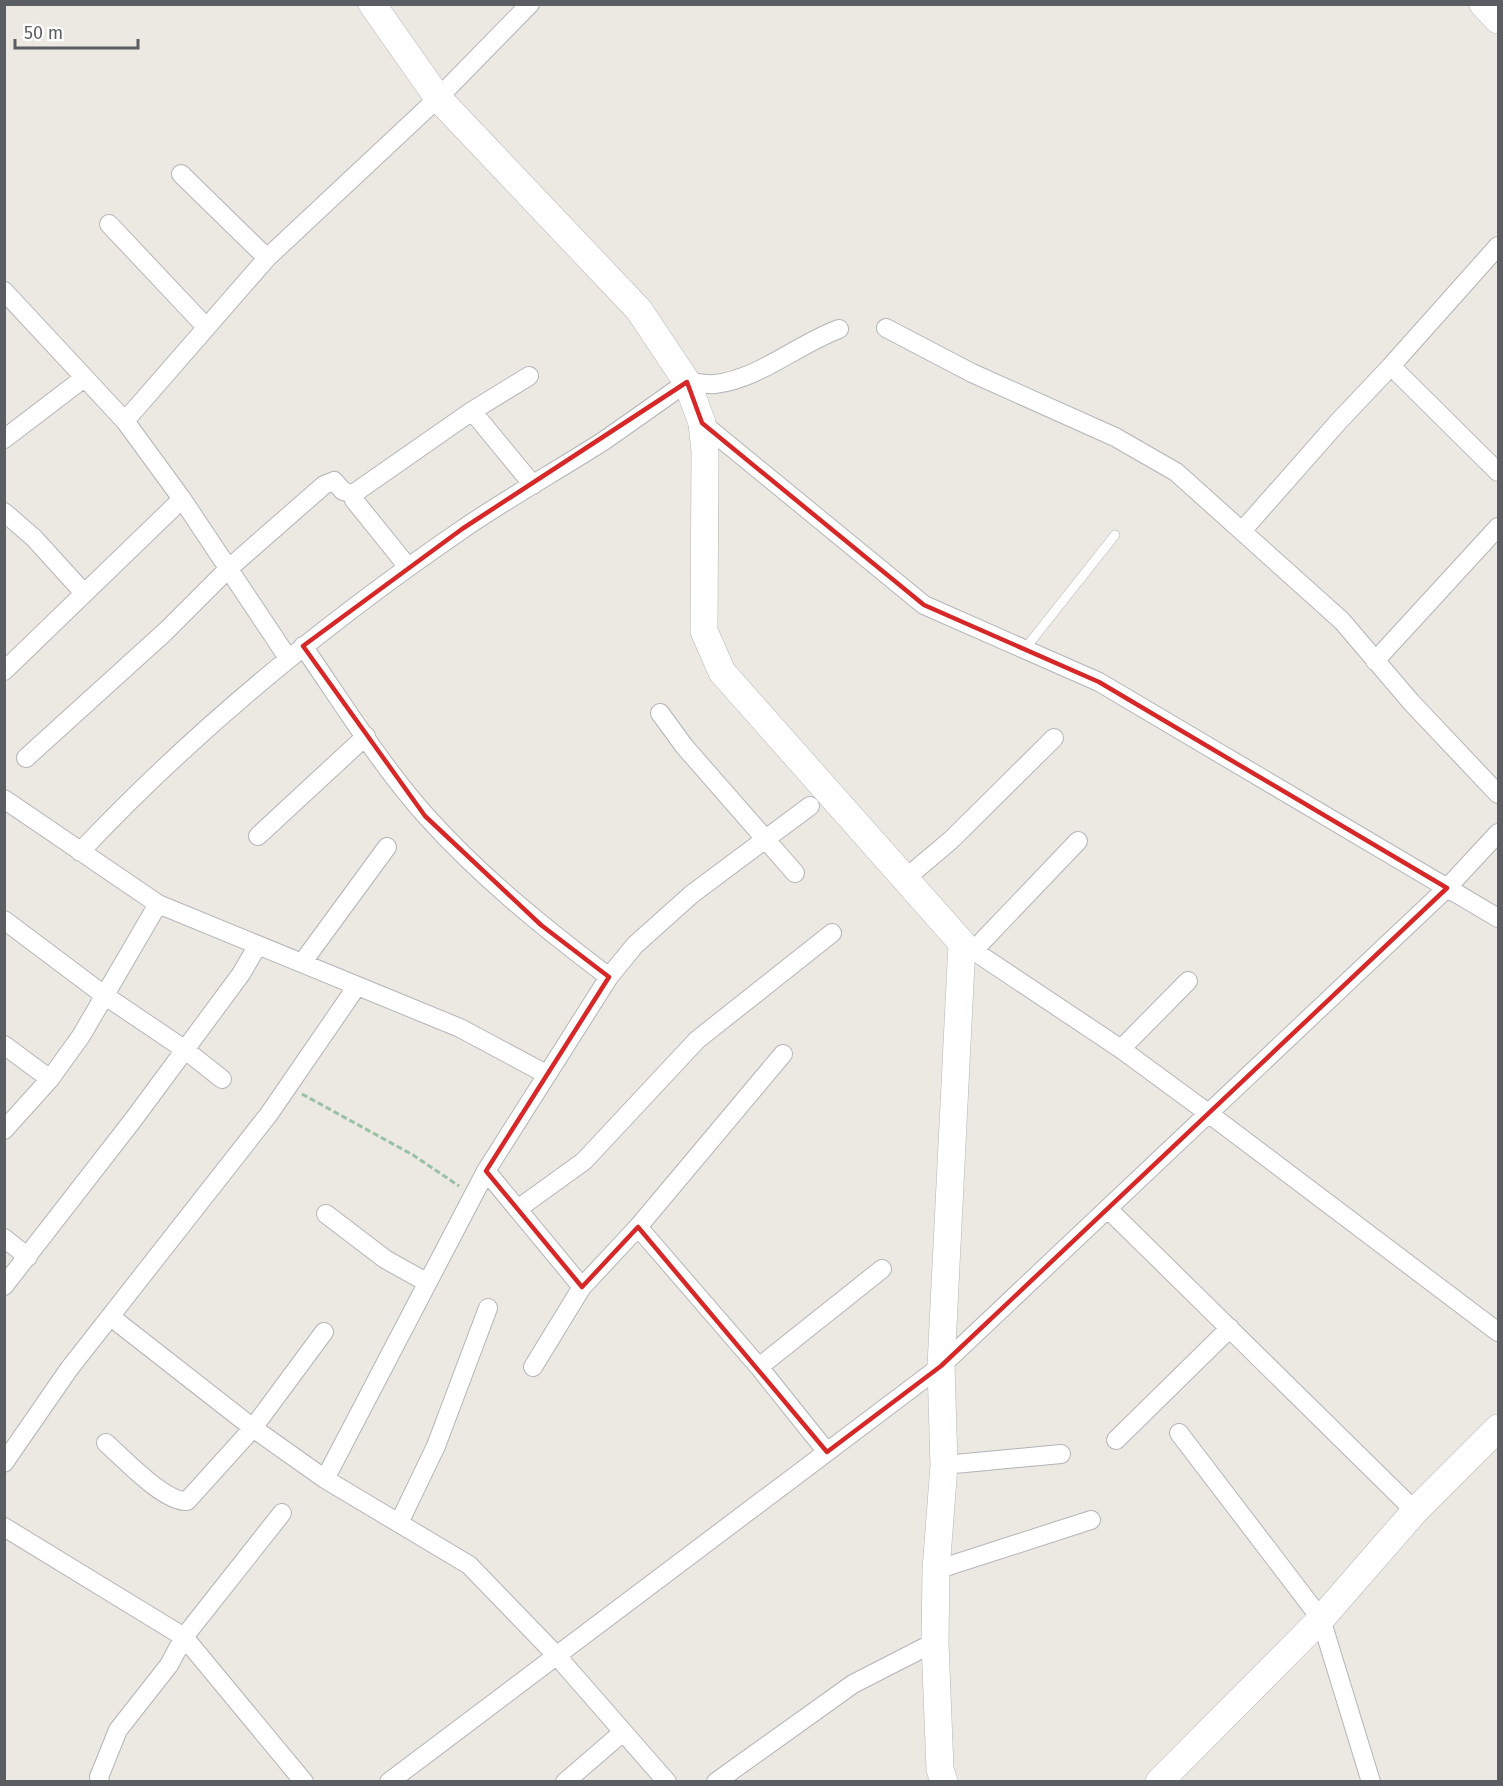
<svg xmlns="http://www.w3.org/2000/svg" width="1503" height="1786" viewBox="0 0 1503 1786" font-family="'Fira Sans',sans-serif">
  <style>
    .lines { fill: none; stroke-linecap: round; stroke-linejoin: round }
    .lane-casing { stroke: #b2b4b8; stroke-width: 10 }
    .street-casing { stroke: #b2b4b8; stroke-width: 20 }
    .secondary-casing { stroke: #b3b6ba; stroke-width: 28 }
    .path { stroke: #9ac1a4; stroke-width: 3; stroke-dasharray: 6 3; stroke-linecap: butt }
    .lane { stroke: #fff; stroke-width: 9 }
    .street { stroke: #fff; stroke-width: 18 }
    .secondary { stroke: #fff; stroke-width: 27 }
    .marked { fill: none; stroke: #d62828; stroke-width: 4.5; stroke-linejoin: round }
  </style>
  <rect width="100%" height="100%" fill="#ebe9e1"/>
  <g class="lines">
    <defs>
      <path id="lane" d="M1024,650L1115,535"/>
      <path id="street" d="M181,174L267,258
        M109,224L206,327
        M4,291L125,421L182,499L288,658
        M886,328L972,373L1115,437L1176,472L1342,621L1411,702L1498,794
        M1391,366L1498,246
        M472,411L533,485
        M125,421L267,258L438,98L530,4
        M702,423L924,605L1099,682L1498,918
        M4,439L84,378
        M4,512L34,538L84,593
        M1242,531L1339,421L1391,366L1498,472
        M408,567L354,500L353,494L472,411L529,376
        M303,646C341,701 382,767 427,817C481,877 544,928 609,977
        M1375,661L1498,527
        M4,671L182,499
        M660,713L684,746L795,873
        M26,758L166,631L227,570L324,485L334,481L343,491L353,494
        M4,799L158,904L460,1028L546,1074
        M258,836L366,736
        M80,852C194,731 323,625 460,531C506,499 555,472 602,442C631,422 659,402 687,382C696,382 706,385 715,384C759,379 798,344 839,329
        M906,878L951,840L1054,738
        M4,920L104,995L184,1049L222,1079
        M962,943L1121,1049L1208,1113L1498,1332
        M974,950L1078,841
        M302,963L387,847
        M4,1045L50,1079
        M1121,1049L1188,981
        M4,1130L50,1079L81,1036L158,904
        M486,1171L582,1287
        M519,1208L584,1161L697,1040L832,933
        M1109,1210L1415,1511
        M326,1214L385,1259L426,1282
        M638,1227L759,1367L827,1452
        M4,1238L28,1257
        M4,1286L133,1120L241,974L258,945
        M111,1317L253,1428L325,1479L469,1565L557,1656L667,1782
        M533,1367L582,1287L638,1227L783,1054
        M759,1367L882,1269
        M1179,1433L1321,1619L1371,1782
        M1116,1440L1230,1328
        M106,1443C124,1459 164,1502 187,1501L253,1428L324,1332
        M4,1463L69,1369L269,1114L357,986
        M944,1465L1061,1454
        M325,1479L486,1171L609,977L635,945L692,894L810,806
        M399,1523L436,1446L488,1308
        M4,1527L184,1637L304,1782
        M936,1570L1091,1520
        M100,1782L99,1777L118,1730L169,1665L184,1637L282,1513
        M389,1782L941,1366L1447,888L1498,833
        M565,1782L623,1732
        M716,1782L853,1684L935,1642"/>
      <path id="secondary" d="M372,4L438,98L639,310L687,382L702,423L705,451L704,631L722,672L962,943L941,1366L944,1465L936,1570L935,1642L940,1769L944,1782
        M1483,4L1498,20
        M1159,1782L1321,1619L1415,1511L1498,1428"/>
    </defs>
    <use href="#lane" class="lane-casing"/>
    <use href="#street" class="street-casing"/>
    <use href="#secondary" class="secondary-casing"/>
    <path class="path" d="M302,1094L413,1155L459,1186"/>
    <use href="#lane" class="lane"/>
    <use href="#street" class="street"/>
    <use href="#secondary" class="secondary"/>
  </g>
  <path class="marked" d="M687,382L702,423L924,605L1099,682L1447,888L941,1366L827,1452L638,1227L582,1287L486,1171L609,977L541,925L425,816L303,646L462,529Z"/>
  <rect width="1503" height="1786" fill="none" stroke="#5a5d61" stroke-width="12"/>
  <path d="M15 39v9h123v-9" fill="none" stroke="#5a5d61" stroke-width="3"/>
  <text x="24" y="39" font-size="18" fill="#5a5d61" stroke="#ffffff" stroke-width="4.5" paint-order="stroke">50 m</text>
</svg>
